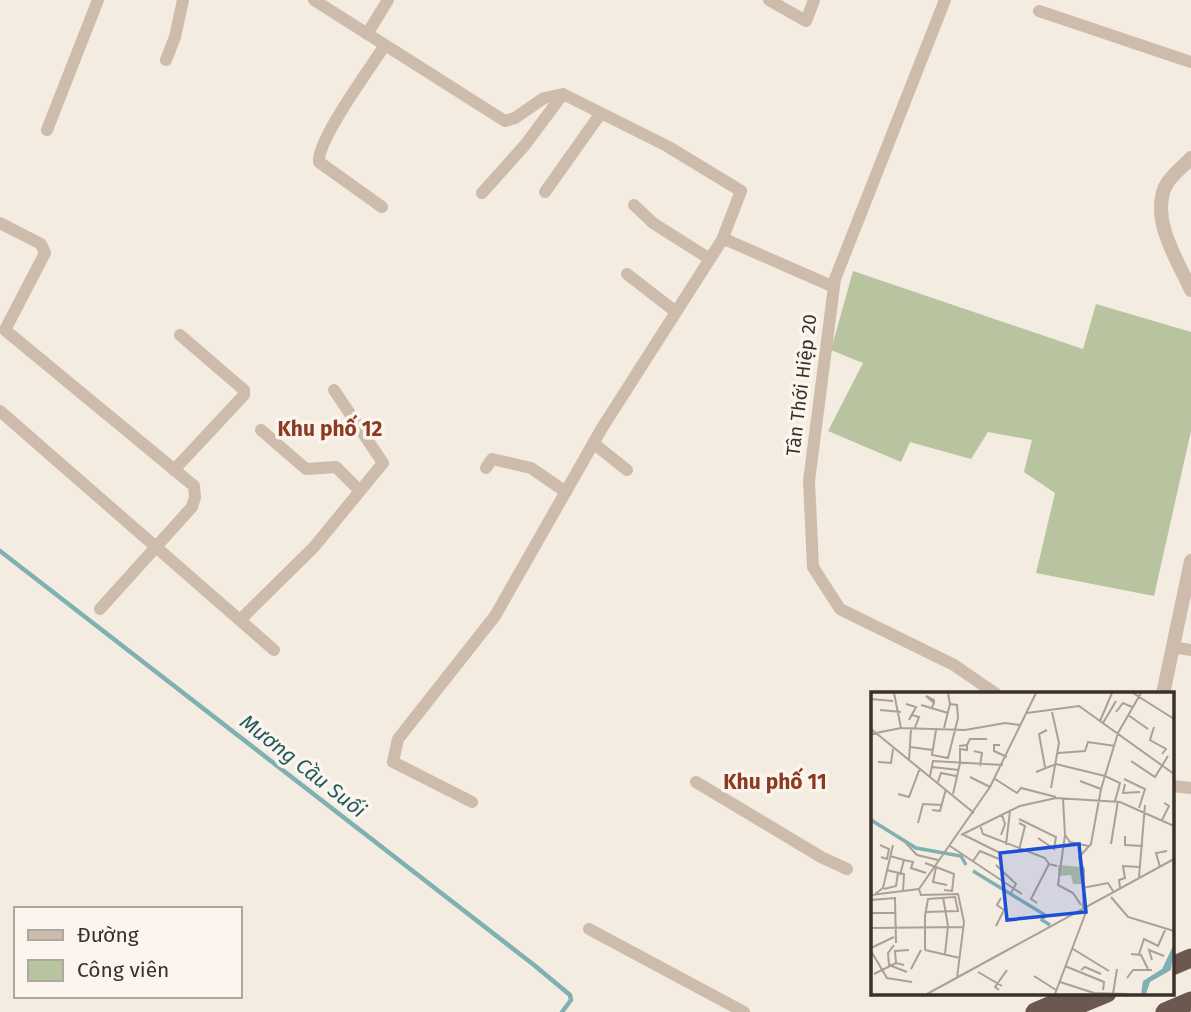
<svg xmlns="http://www.w3.org/2000/svg" width="1191" height="1012" viewBox="0 0 1191 1012" font-family="'Fira Sans',sans-serif">
  <style>
    .green { fill: #b8c4a0 }
    .lines { fill: none; stroke-linecap: round; stroke-linejoin: round }
    .stream { stroke: #7fb0b2; stroke-width: 4.5 }
    .minor { stroke: #cdbbac; stroke-width: 12 }
    .tertiary { stroke: #cdbbac; stroke-width: 14 }
    .trunk { stroke: #6c584f; stroke-width: 19 }
    .labels { text-anchor: middle; stroke-width: 7; stroke-linejoin: round; paint-order: stroke }
    .street-label { font-size: 19px; fill: #3b302b; stroke: #fbf5ee }
    .neighbourhood-label { font-size: 21px; font-weight: bold; fill: #8c3b22; stroke: #fbf5ee }
    .water-label { font-size: 21px; font-style: italic; fill: #1f5a5e; stroke: #fbf5ee }
    .inset-river { fill: none; stroke: #7fb0b2; stroke-width: 3.5 }
    .inset-road { fill: none; stroke: #aaa098; stroke-width: 2 }
    .view { fill: #1d4ed8; fill-opacity: 0.15; stroke: #1d4ed8; stroke-width: 3.5 }
    .inset-edge { fill: none; stroke: #3b302b; stroke-width: 3.5 }
  </style>
  <rect width="100%" height="100%" fill="#f4ebe1"/>
  <path class="green" d="M853,271L1083,349L1096,304L1191,332V431L1154,596L1036,573L1055,493L1024,472L1032,440L988,432L971,459L910,442L901,462L828,431L863,363L831,350Z"/>
  <g class="lines">
    <path class="stream" d="M0,551L534,965L570,995L571,1000L562,1012"/>
    <path class="minor" d="M314,0L505,121L515,118L544,98L563,94L667,146L741,191L722,240
      M769,0L806,21L814,0
      M945,0L835,279L809,481L813,567L840,609L954,665L996,694
      M1039,11L1191,62
      M367,34L388,0
      M166,60L175,37L183,0
      M47,130L98,0
      M545,192L601,113
      M482,193L525,145L563,94
      M634,205L653,223L710,259
      M382,207L319,162C317,140 371,67 385,45
      M0,223L41,244L45,253L5,330L194,486L195,497L192,507L100,609
      M627,274L676,312
      M0,411L274,650
      M261,430L306,469L336,467L360,491
      M593,443L627,470
      M486,468L492,459L531,468L566,492
      M174,470L244,395V390L180,335
      M240,620L314,547L383,463L334,390
      M1172,647L1191,650
      M696,782L821,857L847,869
      M1172,786L1191,788
      M472,802L393,762L398,739L495,616L602,428L722,240L729,241L834,287
      M589,929L744,1012"/>
    <path class="tertiary" d="M1191,158C1183,167 1170,176 1165,187C1151,221 1177,259 1191,290
      M1163,694L1191,561"/>
    <path class="trunk" d="M1172,966L1191,958
      M1035,1012L1073,996
      M1061,1012L1107,993
      M1165,1012L1191,1001"/>
  </g>
  <g class="labels">
    <g class="street-label">
      <text transform="translate(801 385) rotate(-83)" y="7">Tân Thới Hiệp 20</text>
    </g>
    <g class="neighbourhood-label">
      <text x="330" y="436">Khu phố 12</text>
      <text x="775" y="789">Khu phố 11</text>
    </g>
    <g class="water-label">
      <text transform="translate(303 766) rotate(38)" y="7">Mương Cầu Suối</text>
    </g>
  </g>
  <g transform="translate(871 692)">
    <rect width="303" height="303" fill="#f4ebe1"/>
    <path d="M187,173L211,175L210,192H202L200,183L187,184Z" fill="#b8c4a0"/>
    <path d="M303,252L300,278L279,290L275,302H270L272,289L291,277Z" fill="#7fb0b2"/>
    <path class="inset-river" d="M0,128L45,156L90,164L95,173M102,179L174,223L171,228L179,233"/>
    <path class="inset-road" d="M23,1L30,36M262,1L303,27M0,7L22,9M35,12L45,15L38,28M50,13L77,21M61,15L63,11L55,4L63,8V11M9,18L30,20M245,20L252,11L261,15M156,21L208,14L303,82M41,23L48,25L43,38M257,23L277,37M229,29L241,1M232,31L245,9M283,35L279,48L295,57L291,62M73,36L79,12L77,1M0,37L103,121M65,38L61,63L77,66L87,26L86,13L79,12M0,42L30,36L94,38L134,31L149,33M129,53H123V59L136,65M88,54L96,53L99,47H116M39,55L62,58M103,59L111,61L109,74M187,61L214,59L217,50L244,54M38,68L40,37M260,69L284,85L297,64M7,70L20,71L22,57M89,70V57L96,58V53M61,75L88,78M174,75L168,42L176,38M165,80L185,72L234,84L249,91L244,109M59,84L62,69L132,73M99,85L119,95M124,87L146,101L150,96L185,105M253,87L274,97L268,116M209,89L230,97M67,90L70,81L85,84M254,92L252,101L269,100M180,96L188,51L181,20M27,102L38,105L49,76M82,102L89,71M192,107L194,143L187,193L202,201L210,213M61,118L69,119L75,97M148,127L185,145L183,157L167,146M291,128L298,114L293,111M47,131L52,112L71,113M109,133L112,142L174,166L178,172M91,142L127,160M90,143L149,114L185,106L249,110L303,134M130,143L134,132L131,123M194,143L199,150L217,154M254,144V153L272,154M32,148L46,163L67,168M240,152L247,109M9,153L18,157L16,167L10,165M135,153L139,119M79,154L151,202M148,158L154,134L148,131M19,164L33,168L29,183M33,168L42,170L40,176L55,181M102,169L109,159L128,167M54,171L65,175L62,190L76,193M125,173L145,192L140,201M65,175L83,182L81,199L73,198M289,175L285,161L296,159M15,178L33,182L32,200M268,185L274,113M211,196L237,191L242,199M249,196L248,188L254,186L252,174L268,175M13,197L25,194L27,181M48,197L119,95L165,1M48,197L50,203L87,202L93,230L86,286M4,202L12,196L22,153M0,203L48,197M72,205L77,234L74,262M240,205L257,225L303,239M0,208L24,206L25,251M166,211L160,207L178,172L186,174M212,217L213,178L208,165L220,152L230,97L247,41L270,1M0,221H24M125,234L133,218L126,213L130,206M0,236L92,235M23,253L17,261L18,273L36,280M0,256L23,245M202,257L238,279M54,258V224L57,207L84,205L87,219L55,220M54,258L89,266M0,259L16,286L41,290M260,262L270,263L277,277M268,262L273,247L287,254L295,236M281,268L278,258L293,264M25,271L24,259L38,258M194,274L233,290L232,298M40,277L50,258M210,278L214,275L230,282M107,280L131,294M3,282L25,271L33,273M163,284L185,298M256,286L262,278H281M189,290L223,301L257,302M128,298L124,295L136,278M56,302L303,167M184,302L215,220M242,302L246,277"/>
    <path class="view" d="M208,152L215,220L136,228L129,161Z"/>
    <rect width="303" height="303" class="inset-edge"/>
  </g>
  <rect x="14" y="907" width="228" height="91" fill="#fbf5ee" stroke="#aea6a0" stroke-width="2"/>
  <rect x="28" y="930" width="35" height="10" fill="#cdbbac" stroke="#aea6a0" stroke-width="2"/>
  <text x="77" y="942" font-size="21" fill="#3b302b">Đường</text>
  <rect x="28" y="960" width="35" height="21" fill="#b8c4a0" stroke="#aea6a0" stroke-width="2"/>
  <text x="77" y="977" font-size="21" fill="#3b302b">Công viên</text>
</svg>
